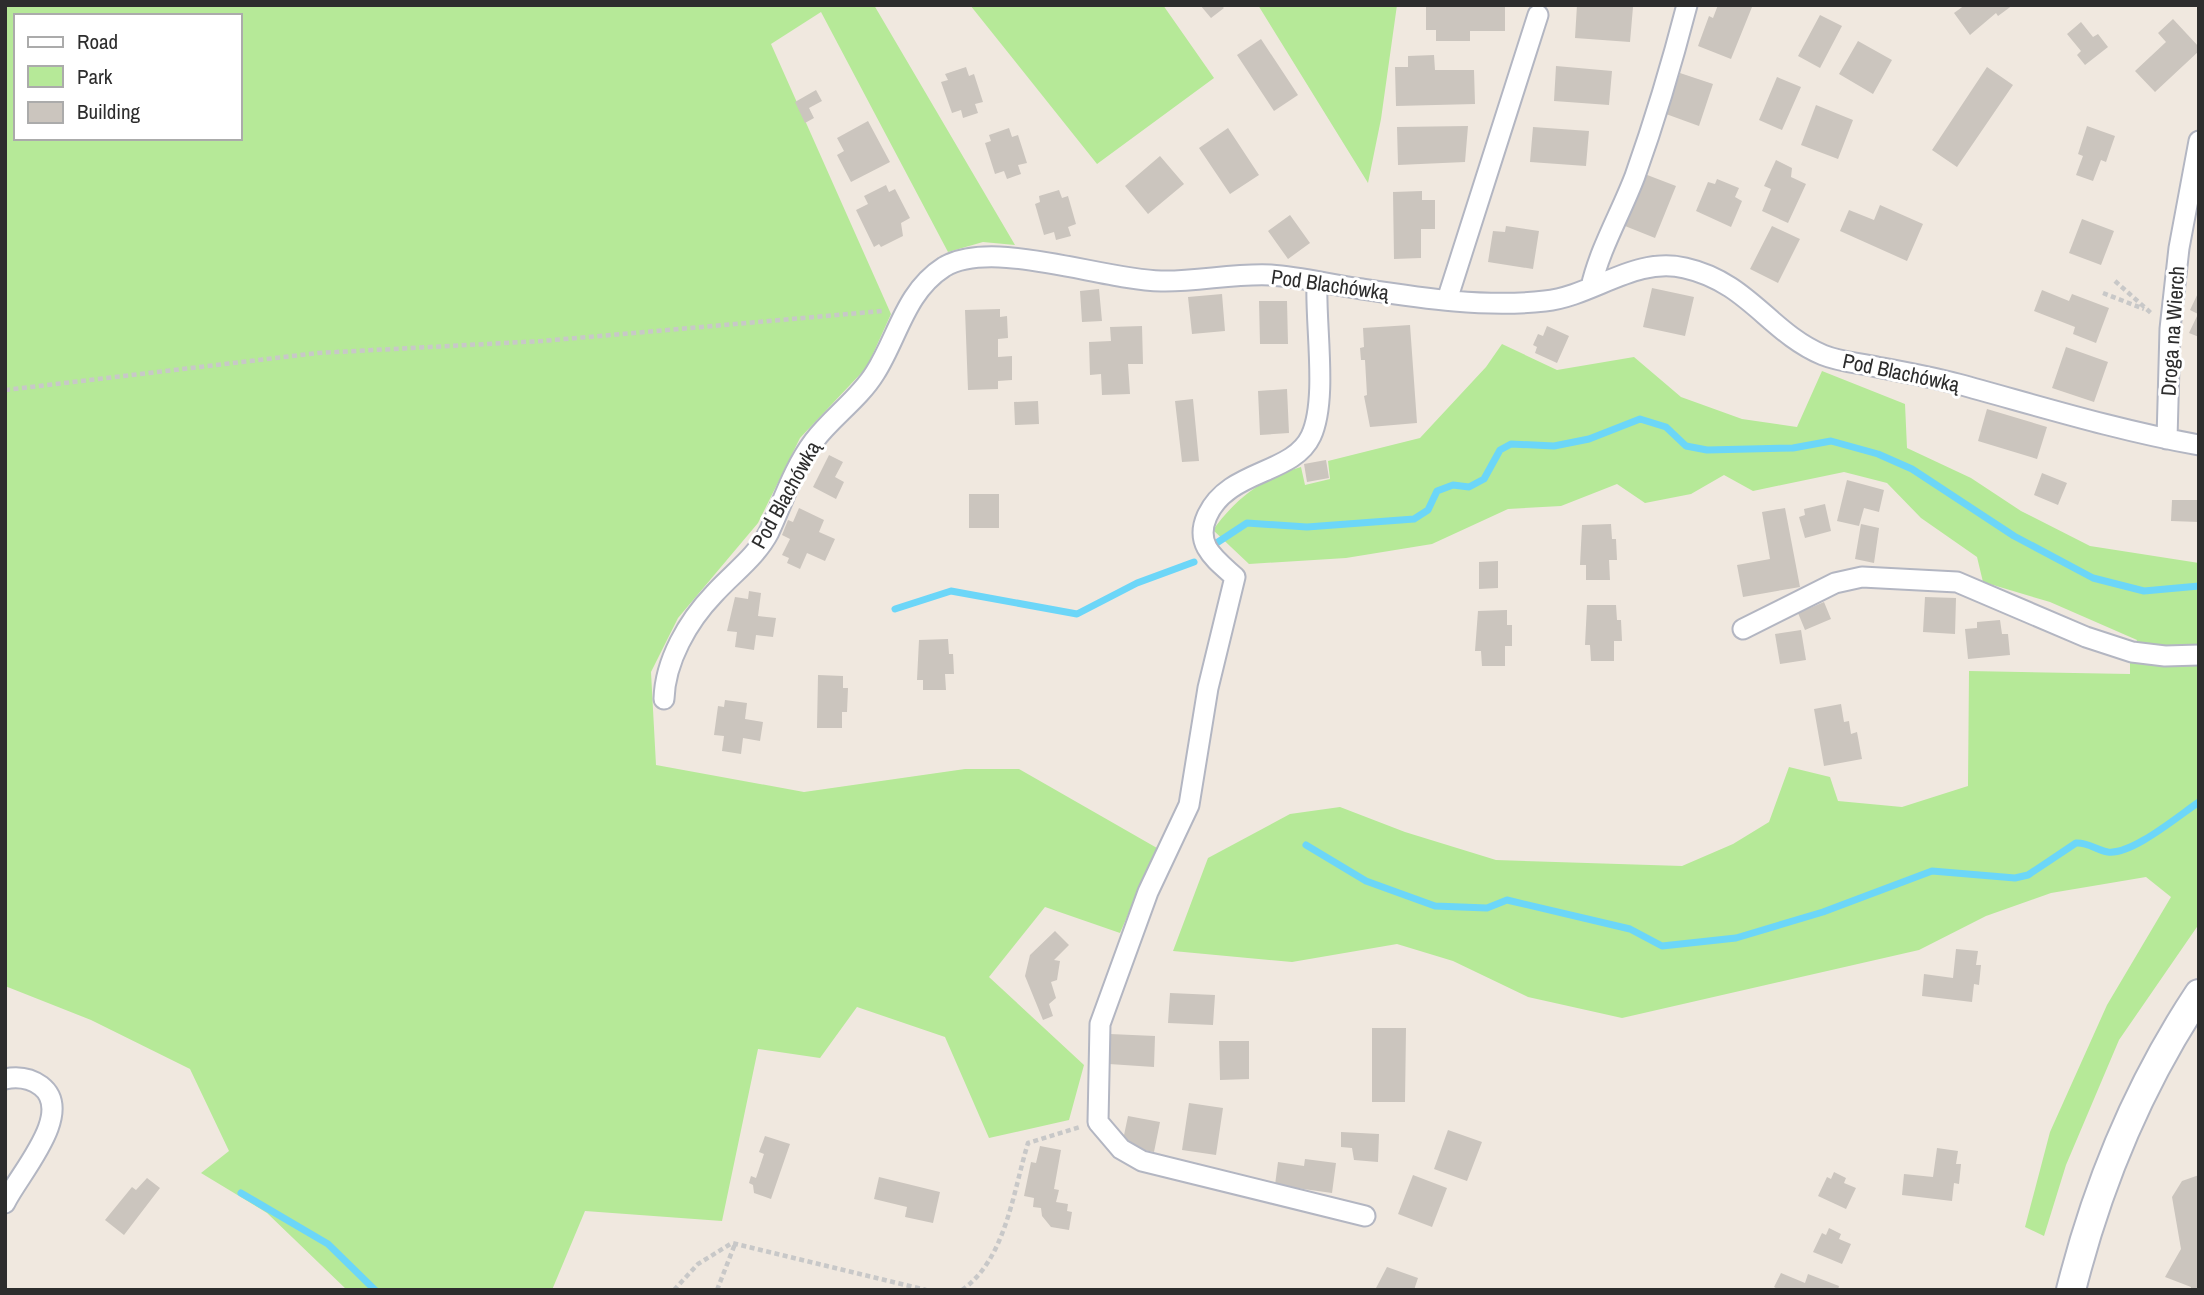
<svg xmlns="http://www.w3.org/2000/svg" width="2204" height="1295" viewBox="0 0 2204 1295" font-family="'Archivo Narrow',sans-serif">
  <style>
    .green { fill: #b6e998; fill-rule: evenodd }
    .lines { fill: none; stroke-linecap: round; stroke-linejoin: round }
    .stream { stroke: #6cd6f8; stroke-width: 7 }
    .building { fill: #cbc5be }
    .street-casing { stroke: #b3b6c2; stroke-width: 23 }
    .secondary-casing { stroke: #b3b6c2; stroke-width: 32 }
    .path { stroke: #c8c8c8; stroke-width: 4.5; stroke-dasharray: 5 3.5; stroke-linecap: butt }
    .street { stroke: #fff; stroke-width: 19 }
    .secondary { stroke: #fff; stroke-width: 28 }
    .labels { text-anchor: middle; stroke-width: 6; stroke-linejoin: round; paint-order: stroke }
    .street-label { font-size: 21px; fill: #2d2d2d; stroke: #fff }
  </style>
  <rect width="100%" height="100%" fill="#f0e8df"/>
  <path class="green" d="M5,5H874L1015,245L983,242L948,252L821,12L771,44L891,314L867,367L800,438L758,523L678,618L651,672L656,765L804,792L965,769H1019L1157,848L1120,933L1045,907L989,977L1084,1065L1069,1120L989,1138L945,1037L857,1007L820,1058L758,1049L722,1221L585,1211L552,1290H347L267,1213L201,1173L229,1151L190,1069L91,1020L5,986ZM16,16H240V138H16Z
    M970,5H1163L1214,78L1097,164Z
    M1258,5H1397L1381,119L1368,183Z
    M1502,344L1557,370L1634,357L1681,397L1742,419L1797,427L1822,371L1905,404L1907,448L1971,478L2021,511L2090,546L2199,563V924L2119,1040L2066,1165L2044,1236L2025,1227L2050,1132L2107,1005L2171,897L2146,877L2051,893L1986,916L1919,950L1622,1018L1528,997L1453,961L1397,944L1292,962L1173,951L1208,858L1290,814L1340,807L1405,832L1496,860L1682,866L1733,844L1769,822L1789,767L1830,777L1838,801L1902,807L1968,786L1969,671L2130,674V657L2137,640L2050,602L1983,582L1977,557L1921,518L1887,483L1844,472L1753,491L1724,475L1691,494L1645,503L1617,484L1561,506L1508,509L1432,544L1346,558L1249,564L1213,530C1235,499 1264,477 1301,467L1305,485L1330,479L1328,461L1420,438L1486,367Z"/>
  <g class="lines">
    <path class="stream" d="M1215,544L1247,523L1307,527L1414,519L1428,510L1437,491L1453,485L1469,487L1484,479L1500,450L1511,444L1554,446L1589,439L1640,419L1666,427L1686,446L1707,450L1793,448L1831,441L1878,454L1912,469L2014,536L2093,578L2144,591L2199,586
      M895,609L951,591L1077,614L1137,583L1194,562
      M1306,845L1366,881L1435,906L1487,908L1507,900L1630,929L1662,946L1736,938L1823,912L1932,871L2015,878L2028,875L2076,843C2088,842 2096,850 2108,852C2132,855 2178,816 2199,802
      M241,1193L328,1244L375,1290"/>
  </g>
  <path class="building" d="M1200,5H1221L1224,8L1211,18Z
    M1426,5H1505V31H1470V41H1436V30H1426Z
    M1577,5L1633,7L1630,42L1575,38Z
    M1718,5L1752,7L1731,59L1698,46L1709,16L1713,18Z
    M1965,5H2013L1998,16L1996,13L1970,35L1954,13Z
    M1820,15L1842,26L1820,68L1798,56Z
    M2173,19L2199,47V51L2155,92L2135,71L2166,42L2158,33Z
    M2081,22L2093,37L2098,34L2108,47L2085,65L2077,55L2081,51L2067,34Z
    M1261,39L1298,95L1274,111L1237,55Z
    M1858,41L1892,60L1873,94L1839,74Z
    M1434,55L1435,70H1474L1475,104L1396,106L1395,67H1408V56Z
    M1556,66L1612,71L1609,105L1554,101Z
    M966,67L969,76L974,74L983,102L975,104L978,113L963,118L961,110L952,113L941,82L948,80L945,74Z
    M1987,67L2013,85L1957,167L1932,150Z
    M1680,73L1713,84L1699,126L1666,114Z
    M1777,77L1801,87L1782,130L1759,120Z
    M816,90L822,101L809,108L814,118L805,123L795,102Z
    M1816,105L1853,120L1838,159L1801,145Z
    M868,121L890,162L851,182L837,155L844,151L837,138Z
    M1468,126L1465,162L1398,165L1397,127Z
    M2087,126L2115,136L2106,162L2101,160L2093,181L2076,175L2083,156L2078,154Z
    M1533,127L1589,131L1586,166L1530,162Z
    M1009,128L1012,137L1018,135L1027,163L1018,165L1021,174L1007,179L1004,171L995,174L985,143L991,141L989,135Z
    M1228,128L1259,175L1230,194L1199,148Z
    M1160,156L1184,184L1148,214L1125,186Z
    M1776,160L1792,168L1791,177L1806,184L1788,223L1762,211L1771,189L1764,186Z
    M1642,173L1676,186L1655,238L1625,226Z
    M1717,179L1739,188L1735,197L1742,201L1731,227L1696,211L1708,182L1715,184Z
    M886,185L889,192L895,189L910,218L901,223L903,236L881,247L879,244L874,247L856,210L868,204L864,196Z
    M1059,190L1062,198L1068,196L1076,224L1068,227L1071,236L1056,240L1054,232L1044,235L1035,204L1040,202L1039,196Z
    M1422,191V200H1435V229H1421V258L1394,259L1393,192Z
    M1880,205L1923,224L1907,261L1840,231L1849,210L1874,220Z
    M1290,215L1310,243L1288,259L1268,231Z
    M2082,219L2114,231L2101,265L2069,253Z
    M1506,226L1539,231L1533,269L1488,262L1493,231L1505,232Z
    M1772,226L1800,239L1778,283L1750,269Z
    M1652,288L1694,297L1685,336L1643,327Z
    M1099,289L1102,321L1082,322L1080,291Z
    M2042,290L2069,301L2072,294L2109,308L2096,343L2073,334L2075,327L2034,311Z
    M2199,291V337L2189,333L2198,314L2190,310Z
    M1222,294L1225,331L1192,334L1188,297Z
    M1259,301H1287L1288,344H1260Z
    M1000,309V317L1007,316L1008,338L998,339V357L1012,356V380L998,381V389L968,390L965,310Z
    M1410,325L1417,423L1370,427L1364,396L1367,395L1365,360H1361L1360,348L1364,347L1363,328Z
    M1142,326L1143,364H1128L1130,394L1102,395L1101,374L1090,375L1089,342L1111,341L1110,327Z
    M1547,326L1569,336L1557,363L1535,353L1537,347L1533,345L1538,334L1543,336Z
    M2066,347L2108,362L2094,402L2052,388Z
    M1287,389L1289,433L1260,435L1258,391Z
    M1193,399L1199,461L1182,462L1175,401Z
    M1038,401L1039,424L1015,425L1014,402Z
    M1987,409L2047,427L2037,459L1978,441Z
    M829,455L843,462L835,477L844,482L836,499L813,487Z
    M1326,460L1329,478L1307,482L1304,464Z
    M2042,473L2067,483L2058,505L2034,495Z
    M1847,480L1884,490L1879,512L1864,508L1859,526L1837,521Z
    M969,494H999V528H969Z
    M2172,500H2199V522L2171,521Z
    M1825,504L1831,531L1805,538L1799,517L1805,515L1804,509Z
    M799,508L824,520L819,532L835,539L825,561L807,553L800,569L787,563L789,558L782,555L790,539L782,535L788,520L793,522Z
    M1785,508L1800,587L1743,597L1737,565L1770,559L1762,512Z
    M1611,524L1612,539H1616L1617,560H1609L1610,580H1586V565H1580L1582,525Z
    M1861,524L1879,528L1874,563L1855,559Z
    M1498,561V588L1479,589V562Z
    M749,591L761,593L758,616L776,618L773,637L756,635L754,650L735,647L737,632L727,631L735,597L748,599Z
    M1925,597L1956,598L1955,634L1923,632Z
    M1824,602L1831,619L1805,630L1798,613Z
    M1587,605H1616L1617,620H1621L1622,641H1614V661H1591L1590,645H1585Z
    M1507,610V625H1512V646H1505V666H1482L1481,651H1475L1478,611Z
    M2000,620L2002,634H2008L2010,655L1968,659L1965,629L1977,628V622Z
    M1801,630L1806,660L1780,664L1775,634Z
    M948,639L949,654H953L954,674H945L946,690H923V680H917L919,640Z
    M818,675L843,676V688H848L847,712H842V728H817Z
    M725,700L747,703L745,719L763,722L760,741L743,738L741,754L722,751L724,736L714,735L718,706L724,707Z
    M1841,704L1844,722L1849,721L1851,734L1857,732L1862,759L1824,766L1814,709Z
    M1055,931L1069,945L1054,960L1060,961L1057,980L1051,982L1056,998L1049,1004L1053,1016L1043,1020L1025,976L1030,955Z
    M1956,949L1978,951L1976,965H1981L1979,985L1974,984L1972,1002L1922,996L1924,974L1953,978Z
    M1170,993L1215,995L1213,1025L1168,1023Z
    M1372,1028H1406L1405,1102H1372Z
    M1110,1034L1155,1036L1154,1067L1109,1064Z
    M1219,1041H1249V1079L1220,1080Z
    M1189,1103L1223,1108L1216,1155L1182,1150Z
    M1128,1116L1160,1122L1154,1152L1129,1147L1130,1141L1123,1140Z
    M1448,1130L1482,1142L1467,1181L1434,1169Z
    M1341,1132L1379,1134L1378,1162L1354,1160L1352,1148L1341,1147Z
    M765,1136L790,1144L771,1199L754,1193L753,1185L749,1183L751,1176L756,1178L764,1154L759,1152Z
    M1040,1146L1061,1150L1054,1189L1059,1190L1056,1202L1068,1204L1067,1211L1072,1212L1069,1230L1051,1227L1042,1216L1041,1208L1033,1207L1034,1198L1024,1196L1031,1162L1036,1163Z
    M1937,1148L1958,1151L1956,1164H1961L1959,1184L1954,1183L1952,1201L1902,1195L1904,1174L1933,1177Z
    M1305,1159L1336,1163L1332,1193L1275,1185L1278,1162L1304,1166Z
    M1834,1172L1846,1178L1844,1183L1856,1188L1846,1209L1818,1196L1827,1177L1831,1179Z
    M1413,1175L1447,1188L1432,1227L1398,1214Z
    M2199,1175V1290H2191V1287L2165,1277L2181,1249L2172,1197L2182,1181Z
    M879,1177L940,1192L933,1223L905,1217L907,1207L874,1199Z
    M147,1178L160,1188L124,1235L105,1220L132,1187L136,1190Z
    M1829,1228L1841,1234L1839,1239L1851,1244L1842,1264L1813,1252L1822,1233L1826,1235Z
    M1387,1267L1418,1278L1414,1290H1375Z
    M1781,1273L1805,1283L1808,1274L1839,1286L1838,1290H1779L1774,1287Z"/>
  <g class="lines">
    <defs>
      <path id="street" d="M1317,282C1315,325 1328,399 1311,436C1293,475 1228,469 1207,516C1194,545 1215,559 1235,577L1208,688L1189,805L1148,892L1100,1024L1098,1122L1121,1149L1142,1161L1365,1216
        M1591,287C1600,248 1621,213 1635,176C1655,120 1672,63 1687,5
        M1447,300L1538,15
        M2167,439L2170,329L2179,248L2199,141
        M1743,629L1835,583L1862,577L1957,582L2086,637L2132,652L2165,656L2199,655
        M664,699C665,661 688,621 714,594C733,573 756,557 769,532C783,502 793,469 814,441C832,417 859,399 875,373C898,337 905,292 944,267C992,238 1102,280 1161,281C1197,282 1234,273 1271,275C1301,277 1332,285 1362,289C1421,298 1485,308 1545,301C1593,296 1635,256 1685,268C1748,282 1770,333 1823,355C1840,362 1860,363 1877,367C1904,372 1932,377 1958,384C2039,406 2116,430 2199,445
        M5,1079C19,1076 30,1078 41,1086C76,1113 18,1175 5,1203"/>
      <path id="secondary" d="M2071,1290C2097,1186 2140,1083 2199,994"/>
    </defs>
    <use href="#street" class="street-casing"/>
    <use href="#secondary" class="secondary-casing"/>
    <path class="path" d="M2115,281L2151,313
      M2103,293L2144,309
      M5,390L318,353L542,341L883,311
      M674,1290L698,1264L732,1243L926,1290
      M717,1290L735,1244
      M962,1290C1006,1259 1013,1192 1028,1143L1080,1127"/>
    <use href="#street" class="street"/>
    <use href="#secondary" class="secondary"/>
  </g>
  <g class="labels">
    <g class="street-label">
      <text transform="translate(1330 285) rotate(8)" y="7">Pod Blachówką</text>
      <text transform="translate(2173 331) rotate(-86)" y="7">Droga na Wierch</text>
      <text transform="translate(1901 373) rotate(12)" y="7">Pod Blachówką</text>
      <text transform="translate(786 495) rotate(-61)" y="7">Pod Blachówką</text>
    </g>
  </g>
  <rect width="2204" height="1295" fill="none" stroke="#2d2d2d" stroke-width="14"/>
  <rect x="14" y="14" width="228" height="126" fill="#ffffff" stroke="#ababab" stroke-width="2"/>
  <rect x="28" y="37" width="35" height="10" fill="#ffffff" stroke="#ababab" stroke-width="2"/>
  <text x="77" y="49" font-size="21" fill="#2d2d2d">Road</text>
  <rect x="28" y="66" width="35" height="21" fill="#b6e998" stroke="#ababab" stroke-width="2"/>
  <text x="77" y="84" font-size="21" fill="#2d2d2d">Park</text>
  <rect x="28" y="102" width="35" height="21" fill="#cbc5be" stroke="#ababab" stroke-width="2"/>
  <text x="77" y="119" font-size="21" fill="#2d2d2d">Building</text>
</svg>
